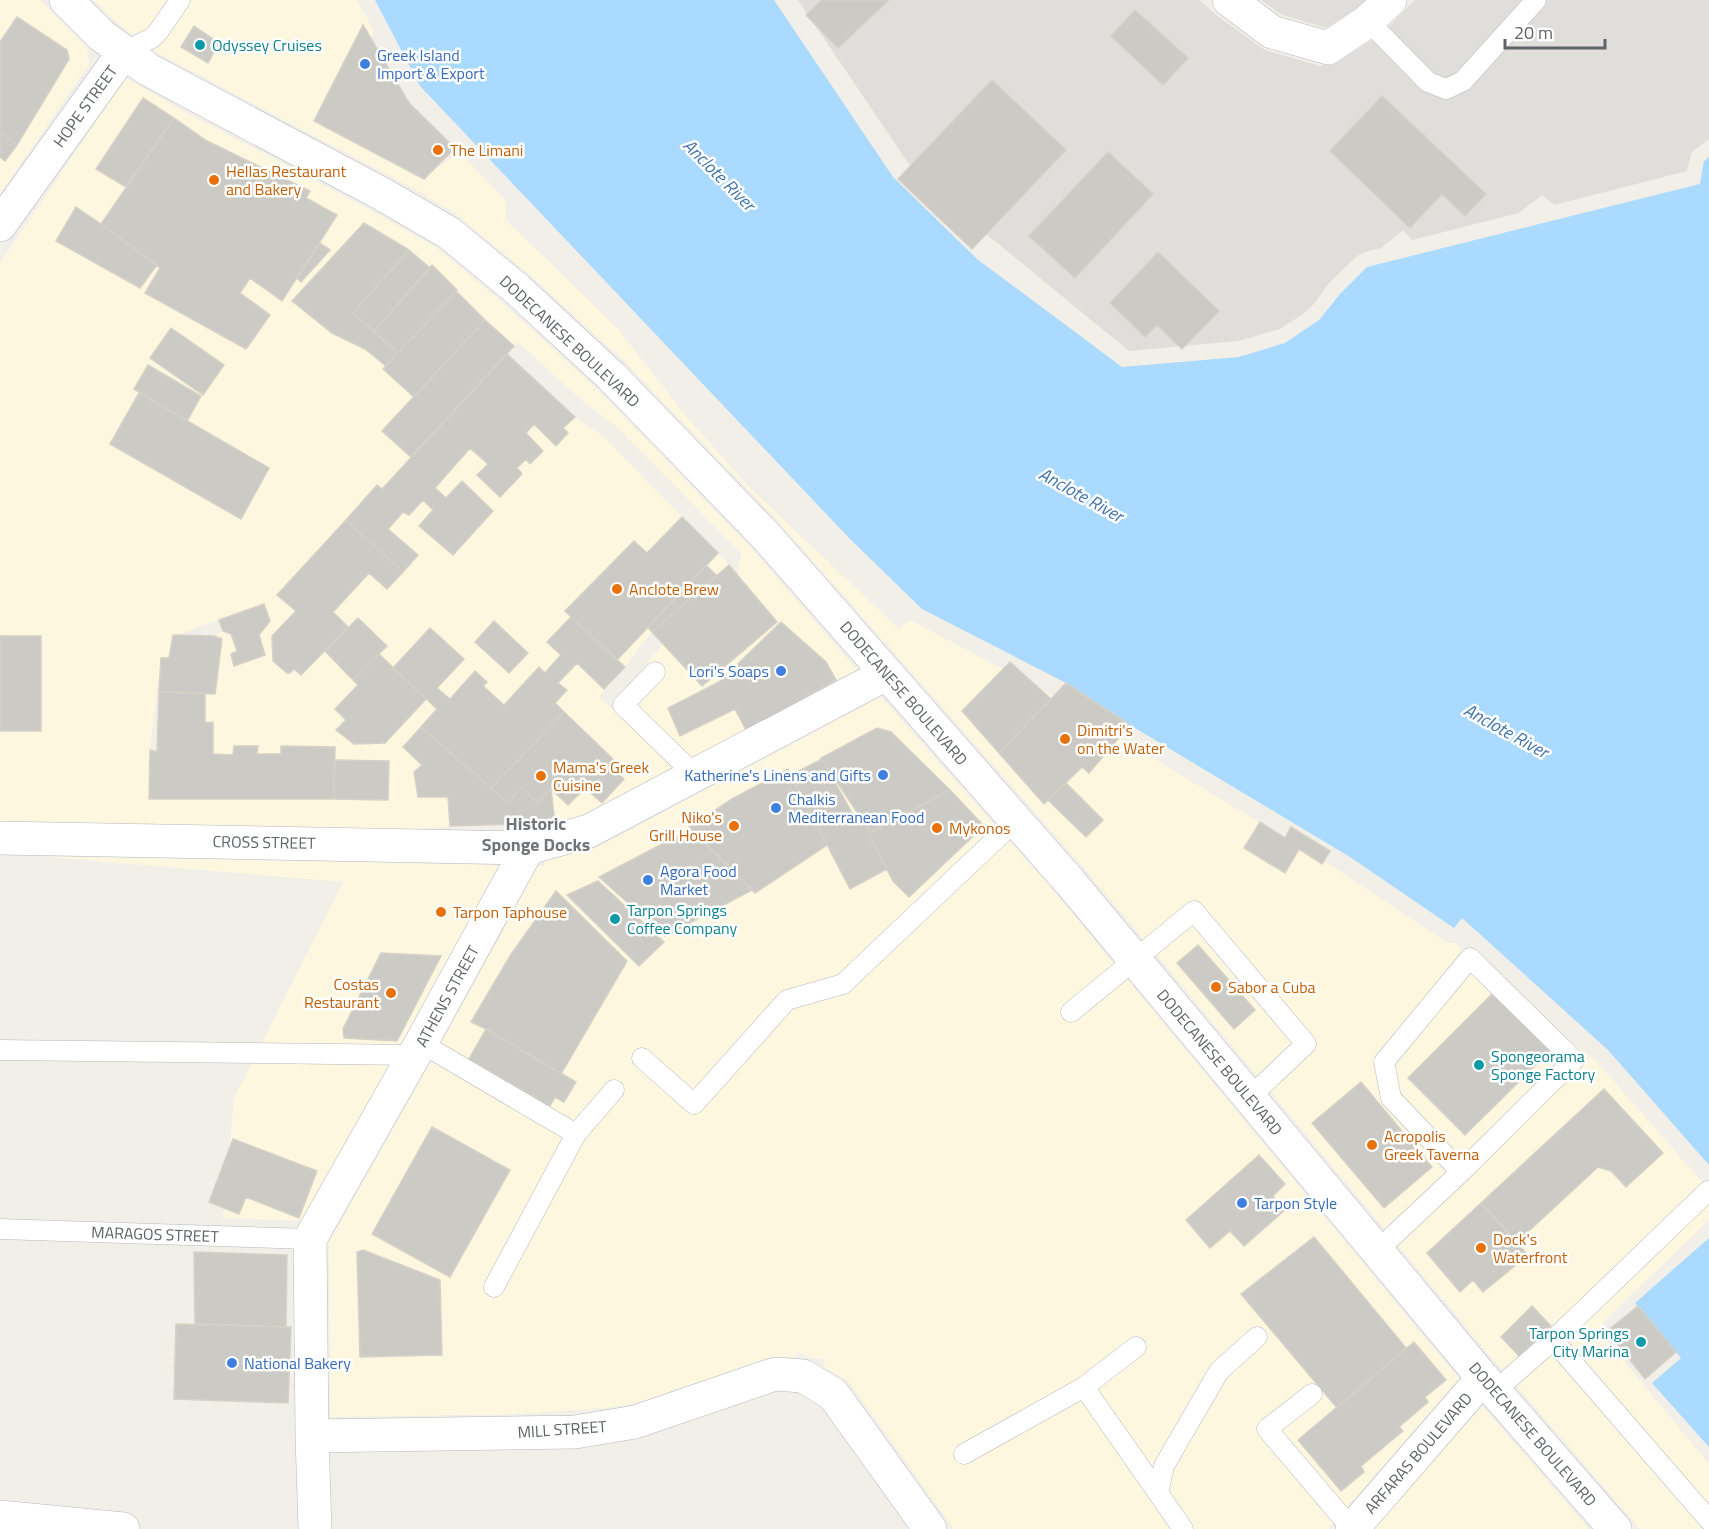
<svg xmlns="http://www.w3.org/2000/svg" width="1709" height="1529" viewBox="0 0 1709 1529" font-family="'Titillium Web',sans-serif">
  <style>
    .commercial { fill: #fef7e0; fill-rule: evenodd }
    .industrial { fill: #e0deda }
    .water { fill: #aadaff }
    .building { fill: #cccac5; stroke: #d6d1c6; stroke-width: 1.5 }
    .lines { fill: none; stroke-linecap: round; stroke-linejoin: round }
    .lane-casing { stroke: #b5b8bc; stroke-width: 21 }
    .street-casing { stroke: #b5b8bc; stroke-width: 34 }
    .secondary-casing { stroke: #b6babf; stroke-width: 34 }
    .lane { stroke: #fff; stroke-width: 20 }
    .street { stroke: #fff; stroke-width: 33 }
    .secondary { stroke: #fff; stroke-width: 33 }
    .culture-dot { fill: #0f9aa8; stroke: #fff; stroke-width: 2 }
    .shop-dot { fill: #3f7fe0; stroke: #fff; stroke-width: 2 }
    .food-dot { fill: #e8710a; stroke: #fff; stroke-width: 2 }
    .labels { text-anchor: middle; stroke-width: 5; stroke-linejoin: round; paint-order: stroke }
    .culture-label { font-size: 16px; fill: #0d838f; stroke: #fff; text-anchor: start }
    .shop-label { font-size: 16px; fill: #366cbe; stroke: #fff; text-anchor: start }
    .street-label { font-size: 16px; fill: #5f6368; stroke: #fff }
    .food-label { font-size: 16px; fill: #c56008; stroke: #fff; text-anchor: start }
    .water-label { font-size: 18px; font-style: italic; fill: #4174aa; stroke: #fff }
    .neighbourhood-label { font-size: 18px; font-weight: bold; fill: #70757a; stroke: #fff }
  </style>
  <rect width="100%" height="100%" fill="#f1efe8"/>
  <path class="commercial" d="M0,0H40L87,48L89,64L0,194Z
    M94,0H357L374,32L325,119L430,173L459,152L506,201L505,219L618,329L689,420L750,488L899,629L910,620L1056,697L1121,739L1340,871L1444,941L1448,943H1456L1467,955L1561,1038L1584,1051L1597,1062L1709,1190V1220L1607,1318L1602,1327L1603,1336L1709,1464V1529H1640L1508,1376L1509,1374L1497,1364L1085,869L779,522L624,361L530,275L460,217L420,192L160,54L136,38L114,20Z
    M126,78L183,111L372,211L438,249L504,304L598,390L751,548L857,670L683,762L620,694L637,676L664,642L738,576L741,553L617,427L586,404L518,342L507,354L575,417L605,438L729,565L652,632L625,667L599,697L672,767L606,807L591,813L555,823L450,826L390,831L0,826V263ZM219,620L223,631L214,636L176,635ZM159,673H160L157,752L150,750Z
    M881,697L1056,894L1459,1379L1328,1529H954L849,1382L823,1366L825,1359L810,1358L799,1352L795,1357H771L633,1404L606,1408L518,1414L330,1417L329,1242L437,1051L538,866H544V861L596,848Z
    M50,857H88L499,865L406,1035L301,1221L223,1218L234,1098L343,882Z
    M1482,1406L1589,1529H1374Z"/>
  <path class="industrial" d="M798,0H1200L1216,15L1265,50L1320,66L1336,63L1381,34L1415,0H1709V139L1692,152L1687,171L1554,205L1542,195L1519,213L1412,240L1403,230L1381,248L1365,252L1357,256L1329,283L1314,304L1303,314L1280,329L1238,341L1129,351L919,179Z
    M1261,0H1366L1358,8L1326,28L1282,15Z"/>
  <path class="water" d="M375,0H774L893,177L977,259L1122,367L1239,357L1285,343L1319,320L1340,294L1367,267L1700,184L1704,161L1709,157V1165L1608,1050L1462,918L1454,928L1350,857L1130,725L1066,683L922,609L850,539L420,86Z
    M1709,1238V1447L1652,1383L1681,1358L1635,1303Z"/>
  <path class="building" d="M822,0H889L838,48L806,15Z
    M1135,10L1188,58L1163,85L1111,36Z
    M17,17L67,50L69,59L17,145L0,132V42Z
    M363,25L409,103L455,148L424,179L314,121Z
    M194,26L219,43L208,63L181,47Z
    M992,80L1066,150L972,249L898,179Z
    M1382,96L1486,194L1465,216L1442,194L1410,228L1330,151Z
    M143,98L174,118L126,187L96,169Z
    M174,118L207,141L310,191L306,198L337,215L282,301L250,278L240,293L270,315L246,349L145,293L160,268L101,224Z
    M0,132L17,145L5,161L0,157Z
    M1108,152L1153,194L1075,278L1029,236Z
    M76,207L101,224L157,265L140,288L56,241Z
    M364,223L409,250L353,313L398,353L386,366L365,349L332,333L292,301Z
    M320,243L330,250L301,282L297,278Z
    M409,250L430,268L374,331L353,313Z
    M1158,252L1219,311L1182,349L1157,325L1145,337L1110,303Z
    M432,265L457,290L398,353L374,331Z
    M456,291L485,320L414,397L383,369Z
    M485,320L514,346L411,457L382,431Z
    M171,328L224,365L203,395L150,358Z
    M507,354L575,417L563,428L568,433L556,446L534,424L526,433L543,451L530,464L526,459L517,468L522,474L500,497L477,475L488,464L470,448L435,488L446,498L462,481L493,511L453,555L419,526L433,510L423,500L409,515L403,512L388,529L418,555L403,572L346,520L377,485L382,489Z
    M148,365L201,396L187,421L134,389Z
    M139,393L269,468L241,519L110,444Z
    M682,517L718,553L617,660L565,611L634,541L647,553Z
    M346,520L403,572L387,589L369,573L333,612L348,627L301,675L294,669L290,673H287L273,661L272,636L296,611L277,595Z
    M706,565L717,576L652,632L648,627Z
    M729,565L777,622L702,686L652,632Z
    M264,604L270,621L259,635L265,655L234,666L231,654L237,651L231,634L223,631L219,620Z
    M571,617L625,667L604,689L577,663L558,683L567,690L555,703L564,712L491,788L421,727L437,709L393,668L430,628L464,659L437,688L450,699L475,671L487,682L483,686L504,705L539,667L545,673L561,655L547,642Z
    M358,618L387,646L353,680L325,651Z
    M494,621L528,653L509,673L475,642Z
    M781,622L826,662L836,680L746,730L735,709L680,736L668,708L719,682Z
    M173,635L214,636L222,639L215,694L159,692L161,658H169Z
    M0,636H41V731H0Z
    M379,654L426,699L385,743L354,744L336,730L346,720L335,709L358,685L353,680Z
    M1010,662L1051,699L999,753L962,711Z
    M1066,683L1130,725L1089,773L1082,767L1044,804L999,753Z
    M159,692L205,693V723L213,722V754L233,755L234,746H258L257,754H281V746L335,747L334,799H149L150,750L157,752Z
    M564,712L613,759L609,764L624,779L602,803L585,788L568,805L551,789L537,803L522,787L508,803L491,788Z
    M421,727L508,803L522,787L537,803L551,789L555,823L450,826L448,797H418L414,772L422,765L403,747Z
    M877,728L891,732L950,790L870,832L821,758Z
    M822,759L855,818L859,815L870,832L868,834L887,869L850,889L791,775Z
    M334,760L389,761L388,800L334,799Z
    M788,769L827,845L755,893L689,827L732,799Z
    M1066,783L1103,820L1086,837L1048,800Z
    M950,790L984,826L909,897L893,881L868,834Z
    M1260,822L1285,838L1291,827L1330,851L1322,864L1299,849L1285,873L1244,848Z
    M691,829L752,890L665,936L599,877Z
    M598,881L664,942L639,966L567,895Z
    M556,891L627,961L561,1074L486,1029L471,1022L510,956Z
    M1198,945L1255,1010L1234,1029L1177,963Z
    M381,953L441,956L397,1041L344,1038L343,1029Z
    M1492,994L1550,1051L1465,1135L1408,1078Z
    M486,1029L576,1082L564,1102L555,1097L550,1106L469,1059Z
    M1361,1082L1432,1167L1384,1208L1312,1123Z
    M1604,1089L1663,1153L1626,1187L1611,1171L1598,1167L1517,1242L1481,1203Z
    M432,1127L510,1170L450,1277L372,1234Z
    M233,1139L317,1171L299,1218L246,1197L239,1214L209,1202Z
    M1259,1155L1285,1184L1273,1196L1285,1210L1244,1246L1230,1231L1210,1248L1186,1220Z
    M1481,1203L1528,1255L1483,1292L1473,1280L1460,1292L1427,1253Z
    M1314,1237L1406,1348L1337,1408L1241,1294Z
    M363,1250L440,1280L442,1355L360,1357L357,1252Z
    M194,1252L287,1255L286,1327L195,1324Z
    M1532,1306L1551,1326L1519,1356L1501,1337Z
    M1638,1306L1676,1352L1645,1379L1607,1331Z
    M176,1324L291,1327L288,1403L174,1399Z
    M1414,1342L1446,1380L1425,1397L1428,1402L1399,1427L1403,1431L1361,1466L1364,1472L1341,1491L1298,1440Z"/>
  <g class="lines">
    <defs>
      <path id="lane" d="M1368,21L1428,82L1446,89L1463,81L1536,0
        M124,52L152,38L158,32L180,0
        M655,672L623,705L695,775
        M1071,1012L1194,911L1306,1044L1250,1097
        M421,1043L576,1134L494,1287
        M0,1050L414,1055
        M642,1058L694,1104L787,1000L843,984L1016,820
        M576,1134L614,1090
        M0,1229L310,1239
        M1378,1250L1461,1172L1574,1060L1470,958L1384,1062L1391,1098L1461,1172
        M1553,1340L1708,1191
        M1136,1347L1084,1387L1158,1493
        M1495,1391L1553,1340L1709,1520
        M1312,1394L1267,1429L1352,1529
        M964,1454L1084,1387
        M1183,1529L1158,1493L1164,1466L1219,1371L1257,1337"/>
      <path id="street" d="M66,0L101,35L124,52
        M1229,0L1272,32L1328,48L1368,21L1390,0
        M0,838L528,848L589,831L886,674
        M312,1436L575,1432L635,1422L775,1374L803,1376L833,1394L930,1529
        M0,1517L123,1529
        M315,1529L312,1436L310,1239L421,1043L528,848
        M1352,1529L1483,1378"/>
      <path id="secondary" d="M0,225L124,52L149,70L382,194L449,233L517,289L611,376L765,535L1070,882L1483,1378L1615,1529"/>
    </defs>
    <use href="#lane" class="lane-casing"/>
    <use href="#street" class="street-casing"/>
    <use href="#secondary" class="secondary-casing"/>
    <use href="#lane" class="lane"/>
    <use href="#street" class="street"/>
    <use href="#secondary" class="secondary"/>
  </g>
  <g class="culture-dot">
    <circle cx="200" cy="45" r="6"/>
    <circle cx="615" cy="919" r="6"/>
    <circle cx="1479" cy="1065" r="6"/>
    <circle cx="1641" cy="1342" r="6"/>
  </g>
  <g class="shop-dot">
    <circle cx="365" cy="64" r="6"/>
    <circle cx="781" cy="671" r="6"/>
    <circle cx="883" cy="775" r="6"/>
    <circle cx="776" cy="808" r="6"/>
    <circle cx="648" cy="880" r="6"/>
    <circle cx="1242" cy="1203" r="6"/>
    <circle cx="232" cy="1363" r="6"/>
  </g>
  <g class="food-dot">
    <circle cx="438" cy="150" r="6"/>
    <circle cx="214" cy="180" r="6"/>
    <circle cx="617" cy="589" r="6"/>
    <circle cx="1065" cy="739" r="6"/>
    <circle cx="541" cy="776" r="6"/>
    <circle cx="734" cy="826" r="6"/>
    <circle cx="937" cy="828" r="6"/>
    <circle cx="441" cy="912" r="6"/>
    <circle cx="1216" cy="987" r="6"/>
    <circle cx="391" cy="993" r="6"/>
    <circle cx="1372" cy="1145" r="6"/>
    <circle cx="1481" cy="1248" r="6"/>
  </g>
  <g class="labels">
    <g class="culture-label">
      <text x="212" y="51">Odyssey Cruises</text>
      <text x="627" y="916">Tarpon Springs<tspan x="627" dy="18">Coffee Company</tspan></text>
      <text x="1491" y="1062">Spongeorama<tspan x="1491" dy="18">Sponge Factory</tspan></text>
      <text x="1629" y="1339" text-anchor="end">Tarpon Springs<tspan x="1629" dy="18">City Marina</tspan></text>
    </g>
    <g class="shop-label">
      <text x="377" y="61">Greek Island<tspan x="377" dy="18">Import &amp; Export</tspan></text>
      <text x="769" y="677" text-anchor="end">Lori's Soaps</text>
      <text x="871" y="781" text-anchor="end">Katherine's Linens and Gifts</text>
      <text x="788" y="805">Chalkis<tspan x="788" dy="18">Mediterranean Food</tspan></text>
      <text x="660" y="877">Agora Food<tspan x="660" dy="18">Market</tspan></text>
      <text x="1254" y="1209">Tarpon Style</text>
      <text x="244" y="1369">National Bakery</text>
    </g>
    <g class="street-label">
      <text transform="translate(85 106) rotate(-54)" y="6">HOPE STREET</text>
      <text transform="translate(570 341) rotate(43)" y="6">DODECANESE BOULEVARD</text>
      <text transform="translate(904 693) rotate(49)" y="6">DODECANESE BOULEVARD</text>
      <text transform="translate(264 842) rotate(1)" y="6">CROSS STREET</text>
      <text transform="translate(447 996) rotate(-61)" y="6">ATHENS STREET</text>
      <text transform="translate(1220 1062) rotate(50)" y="6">DODECANESE BOULEVARD</text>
      <text transform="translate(155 1234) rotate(2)" y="6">MARAGOS STREET</text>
      <text transform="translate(562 1429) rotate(-4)" y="6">MILL STREET</text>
      <text transform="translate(1533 1434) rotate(49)" y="6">DODECANESE BOULEVARD</text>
      <text transform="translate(1418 1453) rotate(-49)" y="6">ARFARAS BOULEVARD</text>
    </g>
    <g class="food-label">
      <text x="450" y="156">The Limani</text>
      <text x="226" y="177">Hellas Restaurant<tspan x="226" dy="18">and Bakery</tspan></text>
      <text x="629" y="595">Anclote Brew</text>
      <text x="1077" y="736">Dimitri's<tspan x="1077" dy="18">on the Water</tspan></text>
      <text x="553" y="773">Mama's Greek<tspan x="553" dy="18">Cuisine</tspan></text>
      <text x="722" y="823" text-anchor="end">Niko's<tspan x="722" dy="18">Grill House</tspan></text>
      <text x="949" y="834">Mykonos</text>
      <text x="453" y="918">Tarpon Taphouse</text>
      <text x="379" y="990" text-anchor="end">Costas<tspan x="379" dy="18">Restaurant</tspan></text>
      <text x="1228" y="993">Sabor a Cuba</text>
      <text x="1384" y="1142">Acropolis<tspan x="1384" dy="18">Greek Taverna</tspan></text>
      <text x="1493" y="1245">Dock's<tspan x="1493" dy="18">Waterfront</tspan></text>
    </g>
    <g class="water-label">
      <text transform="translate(719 175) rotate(45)" y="6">Anclote River</text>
      <text transform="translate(1081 495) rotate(29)" y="6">Anclote River</text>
      <text transform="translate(1506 731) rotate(29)" y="6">Anclote River</text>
    </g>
    <g class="neighbourhood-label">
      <text x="536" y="830">Historic<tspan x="536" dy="21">Sponge Docks</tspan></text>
    </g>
  </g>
  <path d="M1505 39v9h100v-9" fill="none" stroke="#5f6368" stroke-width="3"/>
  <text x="1514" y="39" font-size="18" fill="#5f6368" stroke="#ffffff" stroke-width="4.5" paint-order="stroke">20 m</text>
</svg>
